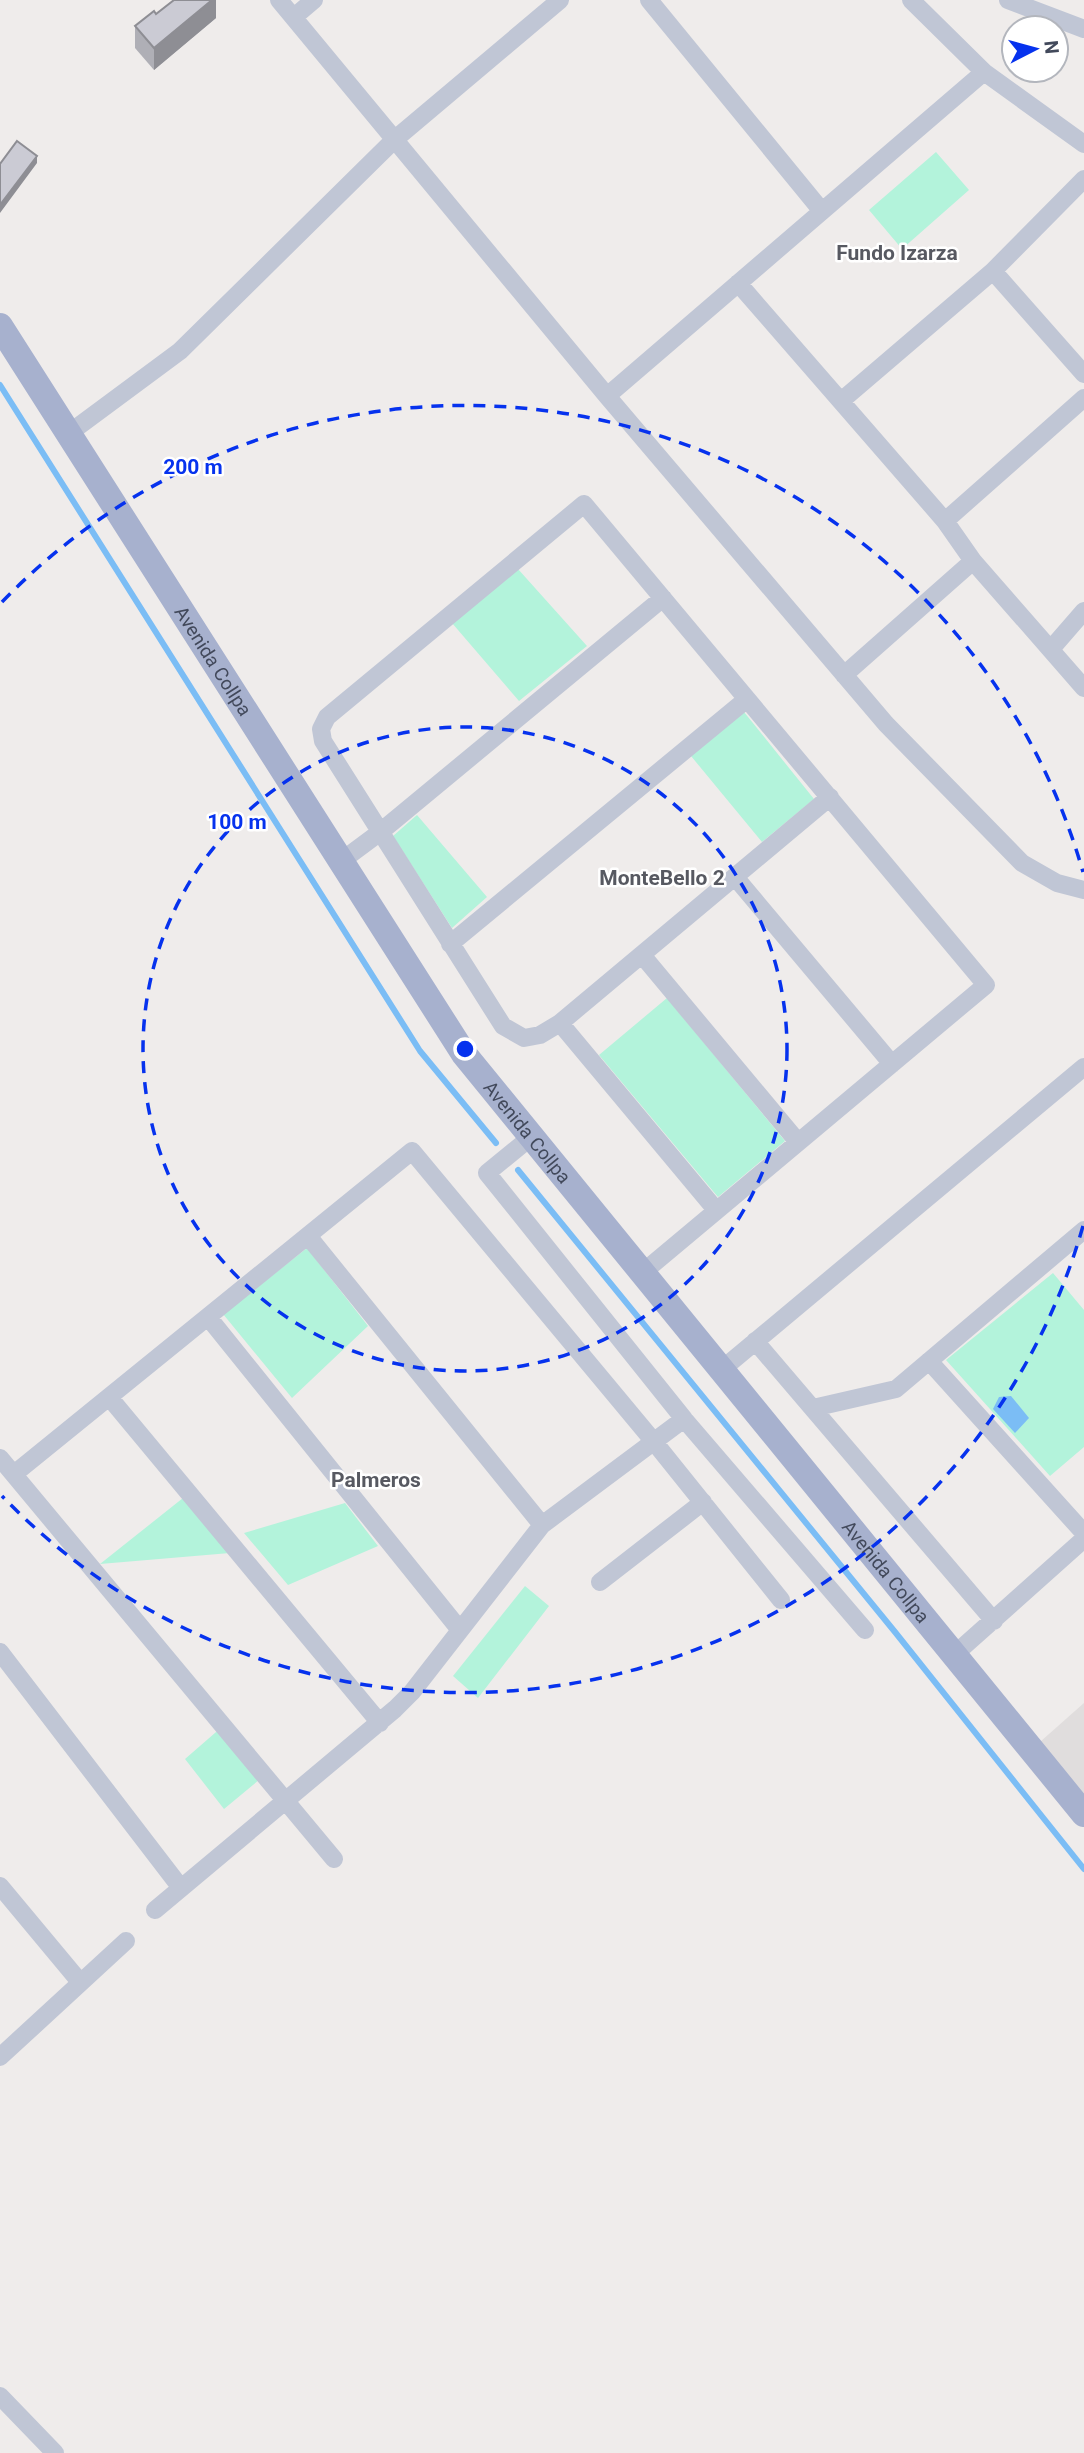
<svg xmlns="http://www.w3.org/2000/svg" width="1084" height="2453" viewBox="0 0 1084 2453" font-family="Roboto,sans-serif">
  <style>
    .education { fill: #e0dddd }
    .green { fill: #b3f3db }
    .water { fill: #7bbdf5 }
    .lines { fill: none; stroke-linecap: round; stroke-linejoin: round }
    .stream { stroke: #7bbdf5; stroke-width: 6 }
    .street { stroke: #c0c6d5; stroke-width: 18 }
    .primary { stroke: #a7b1ce; stroke-width: 26 }
    .wall { fill: #afafb6 }
    .shaded-wall { fill: #8e8e94 }
    .building { fill: #cbcbd4; stroke: #8e8e94; stroke-width: 2 }
    .ring { fill: none; stroke: #0632ee; stroke-width: 3.5; stroke-dasharray: 12 9 }
    .labels { text-anchor: middle; stroke-width: 5; stroke-linejoin: round; paint-order: stroke }
    .street-label { font-size: 19px; fill: #42495b; stroke: #fff }
    .neighbourhood-label { font-size: 21px; font-weight: bold; fill: #575961; stroke: #fff }
    .centre { fill: #0632ee; stroke: #fff; stroke-width: 3.5 }
    .ring-label { font-size: 21px; text-anchor: middle; font-weight: bold; fill: #0632ee; stroke: #fff; stroke-width: 5; stroke-linejoin: round; paint-order: stroke }
  </style>
  <rect width="100%" height="100%" fill="#efeceb"/>
  <path class="education" d="M1084,1703V1798L1040,1742Z"/>
  <path class="green" d="M936,152L969,190L902,249L869,210Z
    M518,569L587,646L519,701L452,623Z
    M744,712L814,799L762,842L691,756Z
    M417,815L487,897L452,928L393,836Z
    M667,998L785,1141L718,1197L599,1055Z
    M307,1248L368,1326L292,1398L223,1314Z
    M1053,1273L1084,1310V1447L1050,1476L946,1360Z
    M183,1498L230,1553L100,1564Z
    M345,1503L378,1546L288,1585L244,1533Z
    M525,1586L549,1606L478,1698L453,1676Z
    M223,1726L265,1775L224,1809L185,1759Z"/>
  <path class="water" d="M1011,1396L1029,1418L1015,1433L993,1409L999,1397Z"/>
  <g class="lines">
    <path class="stream" d="M0,385L420,1051L496,1143
      M518,1170L895,1632L1084,1869"/>
    <path class="street" d="M279,0L607,396L886,724L1022,863L1057,883L1084,890
      M649,0L821,210
      M1008,0L1084,29
      M294,17L314,0
      M984,72L1084,144
      M993,271L1084,374
      M738,283L945,521L973,561L1084,688
      M607,396L984,72L911,0
      M841,401L993,271L1084,179
      M68,434L180,351L394,140L560,0
      M945,521L1084,398
      M1051,649L1084,611
      M844,675L973,561
      M340,862L379,833L663,598
      M735,877L892,1064
      M450,944L747,699
      M642,955L798,1142
      M560,1023L716,1210
      M531,1137L487,1173L684,1419L865,1630
      M308,1236L542,1525
      M641,1274L986,985L584,504L327,717L321,729L323,741L503,1026L524,1038L540,1035L560,1023L830,797
      M208,1317L460,1630
      M755,1341L994,1621
      M929,1361L1084,1533
      M720,1371L1084,1067
      M109,1397L380,1723
      M813,1408L896,1389L1084,1230
      M0,1458L334,1859
      M14,1474L412,1151L655,1443L781,1600
      M600,1582L703,1502
      M0,1652L181,1888
      M955,1654L1084,1539
      M0,1886L80,1982
      M155,1910L395,1709L412,1692L542,1525L684,1419
      M0,2057L126,1941
      M0,2396L55,2453"/>
    <path class="primary" id="s1" d="M0,326L464,1054L1084,1814"/>
  </g>
  <path class="wall" d="M216,0V18L154,70L135,48V26L156,14Z"/>
  <path class="shaded-wall" d="M212,0H216V18L154,70V48Z
    M37,156V163L0,213V205Z"/>
  <path class="building" d="M174,0H212L154,48L135,26L154,11L156,14Z
    M17,141L37,156L0,205V164Z"/>
  <g class="ring">
    <circle cx="465" cy="1049" r="322"/>
    <path d="M1083 1226A643 643 0 0 1 2 1496M2 602A643 643 0 0 1 1083 872"/>
  </g>
  <g class="labels">
    <g class="street-label">
      <text dy="7" stroke="none"><textPath href="#s1" startOffset="397">Avenida Collpa</textPath></text>
      <text dy="7" stroke="none"><textPath href="#s1" startOffset="964">Avenida Collpa</textPath></text>
      <text dy="7" stroke="none"><textPath href="#s1" startOffset="1531">Avenida Collpa</textPath></text>
    </g>
    <g class="neighbourhood-label">
      <text x="897" y="260">Fundo Izarza</text>
      <text x="662" y="885">MonteBello 2</text>
      <text x="376" y="1487">Palmeros</text>
    </g>
  </g>
  <circle cx="465" cy="1049" r="10" class="centre"/>
  <g class="ring-label">
    <text x="193" y="474">200 m</text>
    <text x="237" y="829">100 m</text>
  </g>
  <g transform="translate(1035 49) rotate(84)"><circle r="33" fill="#ffffff" stroke="#b3b6bd" stroke-width="2"/>
  <path d="M0-5L12 26L0 18L-12 26Z" fill="#0632ee"/>
  <text y="-10" font-size="19" font-weight="bold" text-anchor="middle" fill="#42495b">N</text>
  </g>
</svg>
